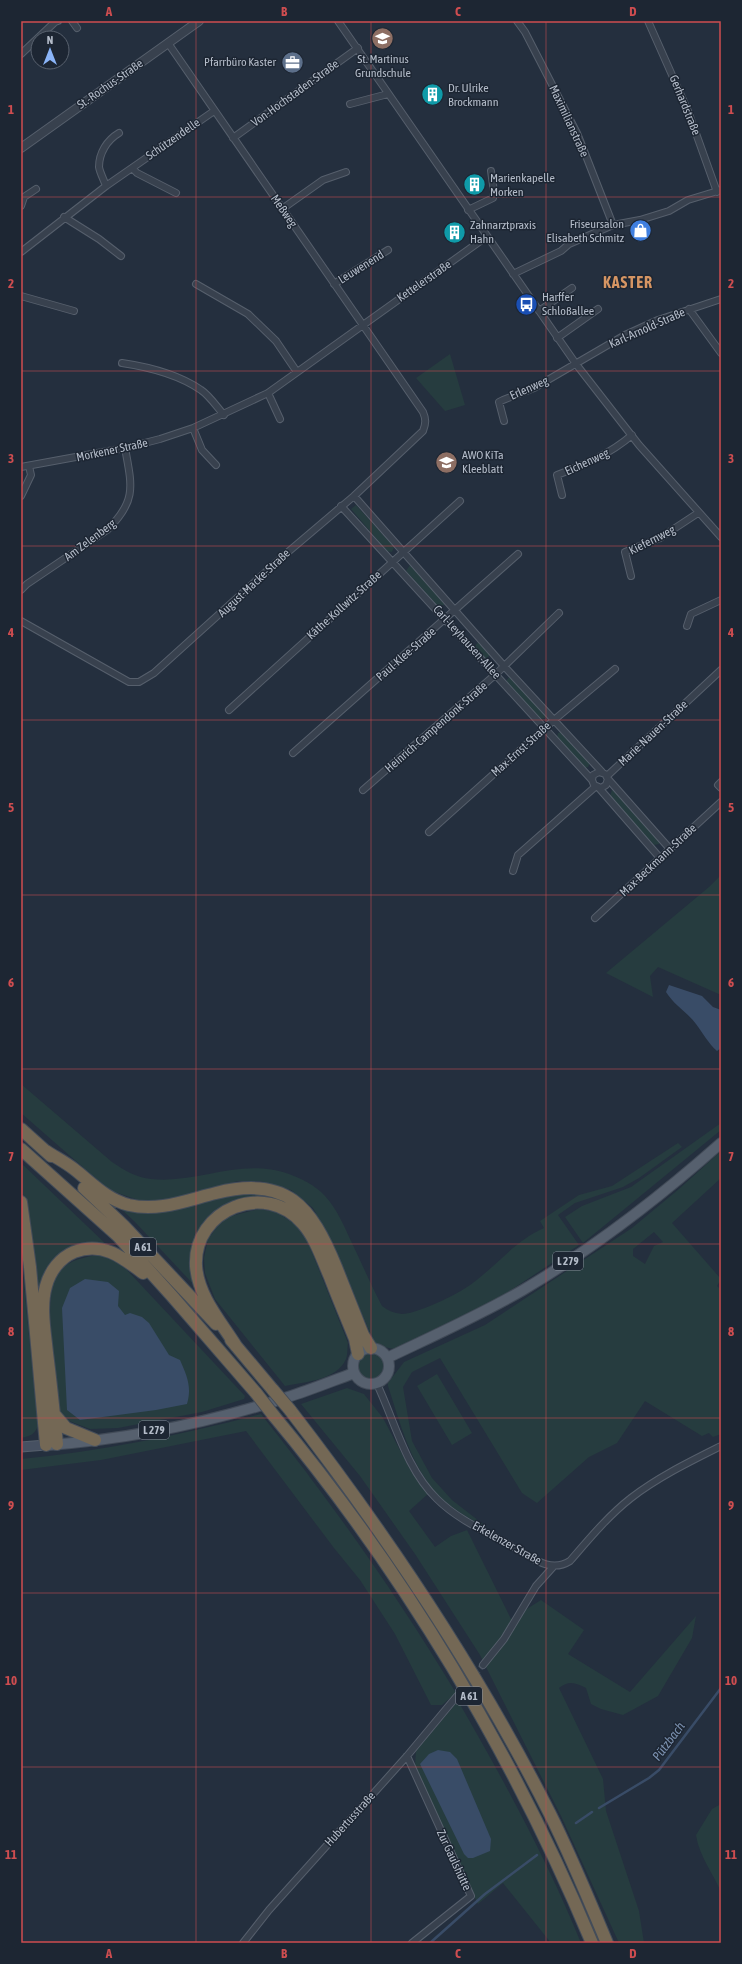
<svg xmlns="http://www.w3.org/2000/svg" width="742" height="1964" viewBox="0 0 742 1964" font-family="'Asap Condensed',sans-serif">
  <style>
    .green { fill: #263c3f; fill-rule: evenodd }
    .water { fill: #394c67 }
    .lines { fill: none; stroke-linecap: round; stroke-linejoin: round }
    .stream { stroke: #394c67; stroke-width: 2.5 }
    .minor-tunnel { stroke: #3a4453; stroke-width: 6; stroke-dasharray: 6 3; stroke-linecap: butt }
    .minor-casing { stroke: #565f6c; stroke-width: 8 }
    .tertiary-casing { stroke: #565f6c; stroke-width: 10 }
    .secondary-casing { stroke: #565f6c; stroke-width: 11 }
    .primary-casing { stroke: #414a57; stroke-width: 12 }
    .motorway-casing { stroke: #434c59; stroke-width: 14 }
    .minor { stroke: #38414e; stroke-width: 6 }
    .tertiary { stroke: #38414e; stroke-width: 8 }
    .secondary { stroke: #465061; stroke-width: 9 }
    .primary { stroke: #56606e; stroke-width: 10 }
    .motorway { stroke: #746855; stroke-width: 12 }
    .motorway-bridge-casing { stroke: #434c59; stroke-width: 14; stroke-linecap: butt }
    .motorway-bridge { stroke: #746855; stroke-width: 12 }
    .grid { fill: none; stroke: #ce4d50; stroke-width: 1; stroke-opacity: 0.55 }
    .labels { text-anchor: middle; stroke-width: 3; stroke-linejoin: round; paint-order: stroke }
    .shield { fill: #1d2633; stroke: #878f9c; stroke-width: 1 }
    .shield-label { font-size: 11px; font-weight: bold; fill: #b4bcc9 }
    .poi-label { font-size: 12px; fill: #b4bcc9; stroke: #1d2633; text-anchor: start }
    .street-label { font-size: 12px; fill: #b4bcc9; stroke: #1d2633 }
    .water-label { font-size: 13px; font-style: italic; fill: #7c92b1; stroke: #1d2633 }
    .district-label { font-size: 16px; font-weight: bold; letter-spacing: 1px; fill: #d59563; stroke: #1d2633 }
    .neatline { fill: none; stroke: #ce4d50; stroke-width: 1.5 }
    .grid-label { font-size: 13px; text-anchor: middle; font-weight: bold; fill: #ce4d50 }
  </style>
  <rect width="100%" height="100%" fill="#242f3e"/>
  <path class="green" d="M450,354L465,405L445,411L416,378Z
    M356,505L394,547L392,552L387,551L351,509Z
    M410,565L444,602V605L438,606L406,571Z
    M479,641L491,654L486,659L475,646Z
    M510,676L546,714L545,718L540,719L506,681Z
    M562,732L590,763L588,767L584,768L557,738L558,733Z
    M612,790L615,791L660,841L659,844L654,845L610,796Z
    M721,875V995L658,967L650,976L653,997L606,973L709,887Z
    M21,1084L112,1162C124,1170 137,1178 151,1179C200,1184 239,1157 289,1174C302,1179 315,1185 325,1196C337,1209 344,1226 352,1243C362,1264 371,1285 382,1306C389,1311 393,1313 402,1314C415,1314 452,1297 464,1289C493,1271 512,1242 544,1228L540,1221L579,1195L612,1186L678,1143L682,1147L639,1178L623,1187L575,1203L558,1215L579,1245L490,1304L394,1349L384,1347L374,1342L327,1233L313,1208L291,1190L261,1181H238L182,1197L157,1201L138,1200L109,1190L21,1113Z
    M721,1123V1130L583,1243L565,1217L582,1206L631,1187Z
    M721,1151V1178L672,1223L721,1279L717,1286L721,1290V1434L713,1437L709,1433L702,1436L645,1401L617,1443L589,1457L537,1503L522,1493L440,1358L412,1372L403,1387L412,1441L432,1478L452,1500L488,1528L483,1527C468,1517 450,1508 438,1495C411,1466 400,1423 388,1386V1383L404,1362L485,1325L632,1228L679,1189ZM654,1232L663,1242L654,1246L645,1264L633,1256V1249Z
    M21,1163L109,1247L55,1260L40,1319L25,1206L21,1191Z
    M242,1193C263,1195 286,1192 296,1214C284,1211 249,1200 239,1201C233,1201 225,1205 220,1209C189,1229 196,1254 195,1286L135,1222L119,1207Z
    M259,1209L276,1212L295,1224L308,1242L348,1343C347,1348 348,1354 346,1359C337,1380 305,1382 285,1386L215,1299L205,1273L204,1258L208,1239L217,1227L227,1217Z
    M21,1255L38,1426C34,1435 30,1436 21,1438Z
    M101,1255L115,1261L126,1269L245,1396L244,1399L202,1412L118,1428L90,1429L64,1419L58,1409C55,1379 43,1300 56,1276C64,1261 86,1256 101,1255Z
    M355 1366a16 16 0 1 1 32 0a16 16 0 1 1-32 0Z
    M437,1374L472,1433L452,1445L417,1386Z
    M347,1388L364,1394L383,1418L411,1471L429,1493L409,1511L435,1547L451,1536L467,1530L511,1619L541,1600L584,1630L568,1654L630,1692L696,1616L692,1638L658,1696L623,1715L601,1709L591,1704L586,1688C576,1683 569,1680 559,1688L603,1779L606,1811L639,1911L644,1943H619L561,1816L480,1655L415,1554L360,1476L301,1404Z
    M261,1414C332,1503 397,1595 456,1693L442,1705H431L395,1634L360,1580L334,1548L246,1431L101,1460L21,1470V1459C103,1451 182,1435 261,1414Z
    M458,1701C503,1779 547,1859 581,1943H551L503,1883L478,1904L475,1898L415,1766L416,1751Z
    M721,1804V1892C713,1873 699,1856 696,1835L712,1809Z"/>
  <path class="water" d="M669,985L702,996L713,1007L721,1010V1048L717,1051C708,1043 703,1033 696,1024C687,1012 674,1005 666,992Z
    M85,1279L108,1282L119,1291L118,1306L125,1315L130,1313L142,1317L149,1323L169,1355L180,1360C187,1376 192,1387 187,1404L156,1410L80,1420L67,1410L62,1308L70,1288Z
    M438,1750L450,1752L457,1759L491,1839L490,1851L473,1858H468L464,1854L420,1764L429,1754Z"/>
  <g class="lines">
    <path class="stream" d="M599,1808L649,1778L659,1770L721,1688
      M576,1823L592,1812
      M430,1943L485,1894L537,1855"/>
    <path class="minor-tunnel" d="M457,1696L483,1665"/>
    <defs>
      <path id="minor" d="M72,21L77,28
        M338,21L576,364L639,445L721,537
        M517,21L525,32L577,133L613,225
        M648,21L688,111L717,192
        M21,54L55,22L58,21
        M350,104L388,94
        M233,138L358,48
        M132,168L137,173L176,193
        M106,186C104,180 100,173 99,167C99,153 107,140 119,133
        M21,206L24,197L36,189
        M282,209L323,180L346,172
        M468,210L493,198L494,192L491,171
        M64,217L99,239L121,256
        M21,252L106,186L214,111
        M513,274L561,251L569,244L613,225L640,220L669,211L688,200L721,190
        M196,284L248,314L276,341L297,372
        M334,284L388,250
        M21,296L74,311
        M689,309L721,353
        M539,311L572,288
        M557,338L598,309
        M122,363C149,367 178,374 201,390C209,395 217,407 224,415
        M268,393L280,419
        M504,421L499,402L503,400L534,388L625,335L658,320L721,299
        M193,428L202,450L216,465
        M21,467L125,448L160,439L193,428L268,393L486,237
        M562,495L557,475C584,465 610,454 632,435
        M21,496L31,475L29,466
        M354,496L504,666L602,772
        M341,506L592,780L594,785L601,788L606,785L608,779L605,774L599,772L593,775L592,780
        M631,576L625,552L660,538L698,513
        M21,590L27,584L107,530C137,501 132,486 125,448
        M21,621L129,682H139L154,673L288,552L354,496L423,431C426,423 426,419 423,412L168,43
        M687,626L691,614L721,600
        M229,710L460,501
        M293,753L518,554
        M607,776L721,670
        M608,779L670,849
        M721,782L718,785L721,788
        M599,788L660,858
        M363,790L496,674L559,613
        M429,832L554,720L615,669
        M513,871L518,855L595,787
        M595,918L721,802
        M377,1384C395,1422 406,1469 437,1499C459,1521 491,1534 517,1549C534,1559 551,1573 570,1561C589,1539 608,1516 631,1498C658,1477 691,1461 721,1446
        M483,1665L504,1639L536,1586L553,1567
        M407,1756L471,1896L412,1943
        M243,1943L269,1910L407,1756L457,1696"/>
      <path id="tertiary" d="M21,148L199,21"/>
      <path id="secondary" d="M21,1447L46,1445"/>
      <path id="primary" d="M353 1366a18 18 0 1 1 36 0a18 18 0 1 1-36 0Z
        M387,1358C433,1336 480,1315 523,1290C594,1248 660,1197 721,1143
        M49,1445C130,1439 211,1422 288,1397C310,1390 332,1381 354,1373"/>
      <path id="motorway" d="M21,1129L51,1156
        M21,1149L118,1236L172,1296L256,1393
        M46,1151C55,1157 65,1162 74,1169C92,1183 106,1199 129,1205C159,1212 187,1200 216,1193C287,1175 311,1206 336,1267C345,1290 354,1312 363,1335L371,1348
        M84,1188L124,1226L216,1324
        M21,1202L30,1267L46,1445
        M231,1340L273,1390
        M236,1346C221,1322 198,1296 196,1266C193,1209 266,1180 303,1224C316,1239 322,1259 330,1277C338,1298 347,1319 355,1339L358,1354
        M290,1410C388,1537 478,1671 550,1814C571,1856 589,1900 607,1943
        M54,1414L66,1428L95,1440
        M274,1416C405,1573 513,1754 592,1943
        M57,1444C54,1414 51,1384 47,1353C45,1332 40,1307 46,1286C50,1271 60,1258 74,1252C102,1241 122,1257 143,1273"/>
    </defs>
    <use href="#minor" class="minor-casing"/>
    <use href="#tertiary" class="tertiary-casing"/>
    <use href="#secondary" class="secondary-casing"/>
    <use href="#primary" class="primary-casing"/>
    <use href="#motorway" class="motorway-casing"/>
    <use href="#minor" class="minor"/>
    <use href="#tertiary" class="tertiary"/>
    <use href="#secondary" class="secondary"/>
    <use href="#primary" class="primary"/>
    <use href="#motorway" class="motorway"/>
    <defs>
      <path id="motorway-bridge" d="M273,1390L290,1410
        M256,1393L274,1416"/>
    </defs>
    <use href="#motorway-bridge" class="motorway-bridge-casing"/>
    <use href="#motorway-bridge" class="motorway-bridge"/>
  </g>
  <path class="grid" d="M196,21V1943M371,21V1943M546,21V1943M21,197H721M21,371H721M21,546H721M21,720H721M21,895H721M21,1069H721M21,1244H721M21,1418H721M21,1593H721M21,1767H721"/>
  <defs>
    <symbol id="school-disc" viewBox="-11 -11 22 22"><circle r="9.5" fill="#8d6e63" stroke="#1d2633"/><path d="M0-5L7-2L0 1L-7-2ZM-4 1L0 2.5L4 1V4Q0 6-4 4Z" fill="#fff"/></symbol>
    <symbol id="office-disc" viewBox="-11 -11 22 22"><circle r="9.5" fill="#5c6f8a" stroke="#1d2633"/><path d="M-6-3h4V-5.5h4V-3h4V5H-6ZM-1-4.5V-3h2v-1.5ZM-6 0V1H6V0Z" fill="#fff"/></symbol>
    <symbol id="building-disc" viewBox="-11 -11 22 22"><circle r="9.5" fill="#0f9aa8" stroke="#1d2633"/><path d="M-4-6H4V6H1V3H-1V6H-4ZM-2.5-4.3h1.7v1.8h-1.7ZM.8-4.3h1.7v1.8H.8ZM-2.5-1h1.7V.8h-1.7ZM.8-1h1.7V.8H.8Z" fill="#fff"/></symbol>
    <symbol id="shop-disc" viewBox="-11 -11 22 22"><circle r="9.5" fill="#3f7fe0" stroke="#1d2633"/><path d="M-5-2.5h2.3a2.7 3.5 0 0 1 5.4 0H5L5.5 6h-11ZM-1.5-2.5h3a1.5 2.3 0 0 0-3 0Z" fill="#fff"/></symbol>
    <symbol id="bus-disc" viewBox="-11 -11 22 22"><circle r="9.5" fill="#1a4fb4" stroke="#1d2633"/><path d="M-5-6H5V4H4V6H2V4H-2V6H-4V4H-5ZM-3.5-4V0h7V-4ZM-3.5 1.2v1.5H-2V1.2ZM2 1.2v1.5H3.5V1.2Z" fill="#fff"/></symbol>
  </defs>
  <g fill-rule="evenodd">
    <use href="#school-disc" x="370" y="26" width="25" height="25"/>
    <use href="#office-disc" x="280" y="50" width="25" height="25"/>
    <use href="#building-disc" x="420" y="82" width="25" height="25"/>
    <use href="#building-disc" x="462" y="172" width="25" height="25"/>
    <use href="#shop-disc" x="628" y="218" width="25" height="25"/>
    <use href="#building-disc" x="442" y="220" width="25" height="25"/>
    <use href="#bus-disc" x="514" y="292" width="25" height="25"/>
    <use href="#school-disc" x="434" y="450" width="25" height="25"/>
  </g>
  <g class="labels">
    <g class="shield">
      <rect x="130" y="1238" width="26" height="18" rx="3"/>
      <rect x="553" y="1252" width="30" height="18" rx="3"/>
      <rect x="139" y="1421" width="30" height="18" rx="3"/>
      <rect x="456" y="1687" width="26" height="18" rx="3"/>
    </g>
    <g class="shield-label">
      <text x="143" y="1251">A 61</text>
      <text x="568" y="1265">L 279</text>
      <text x="154" y="1434">L 279</text>
      <text x="469" y="1700">A 61</text>
    </g>
    <g class="poi-label">
      <text x="383" y="63" text-anchor="middle">St. Martinus<tspan x="383" dy="14">Grundschule</tspan></text>
      <text x="276" y="66" text-anchor="end">Pfarrbüro Kaster</text>
      <text x="448" y="92">Dr. Ulrike<tspan x="448" dy="14">Brockmann</tspan></text>
      <text x="490" y="182">Marienkapelle<tspan x="490" dy="14">Morken</tspan></text>
      <text x="624" y="228" text-anchor="end">Friseursalon<tspan x="624" dy="14">Elisabeth Schmitz</tspan></text>
      <text x="470" y="229">Zahnarztpraxis<tspan x="470" dy="14">Hahn</tspan></text>
      <text x="542" y="301">Harffer<tspan x="542" dy="14">Schloßallee</tspan></text>
      <text x="462" y="459">AWO KiTa<tspan x="462" dy="14">Kleeblatt</tspan></text>
    </g>
    <g class="street-label">
      <text transform="translate(110 84) rotate(-35)" y="4">St.-Rochus-Straße</text>
      <text transform="translate(295 93) rotate(-36)" y="4">Von-Hochstaden-Straße</text>
      <text transform="translate(685 105) rotate(68)" y="4">Gerhardstraße</text>
      <text transform="translate(569 121) rotate(65)" y="4">Maximilianstraße</text>
      <text transform="translate(173 139) rotate(-35)" y="4">Schützendelle</text>
      <text transform="translate(284 211) rotate(55)" y="4">Meßweg</text>
      <text transform="translate(361 267) rotate(-32)" y="4">Leuwenend</text>
      <text transform="translate(424 281) rotate(-35)" y="4">Kettelerstraße</text>
      <text transform="translate(647 328) rotate(-24)" y="4">Karl-Arnold-Straße</text>
      <text transform="translate(529 388) rotate(-24)" y="4">Erlenweg</text>
      <text transform="translate(112 450) rotate(-12)" y="4">Morkener Straße</text>
      <text transform="translate(587 462) rotate(-25)" y="4">Eichenweg</text>
      <text transform="translate(90 540) rotate(-37)" y="4">Am Zelenberg</text>
      <text transform="translate(652 540) rotate(-27)" y="4">Kiefernweg</text>
      <text transform="translate(254 583) rotate(-43)" y="4">August-Macke-Straße</text>
      <text transform="translate(344 605) rotate(-42)" y="4">Käthe-Kollwitz-Straße</text>
      <text transform="translate(467 642) rotate(48)" y="4">Carl-Leyhausen-Allee</text>
      <text transform="translate(406 654) rotate(-41)" y="4">Paul-Klee-Straße</text>
      <text transform="translate(436 727) rotate(-41)" y="4">Heinrich-Campendonk-Straße</text>
      <text transform="translate(653 733) rotate(-43)" y="4">Marie-Nauen-Straße</text>
      <text transform="translate(521 749) rotate(-42)" y="4">Max-Ernst-Straße</text>
      <text transform="translate(658 860) rotate(-43)" y="4">Max-Beckmann-Straße</text>
      <text transform="translate(507 1543) rotate(29)" y="4">Erkelenzer Straße</text>
      <text transform="translate(350 1819) rotate(-48)" y="4">Hubertusstraße</text>
      <text transform="translate(454 1860) rotate(65)" y="4">Zur Gaulshütte</text>
    </g>
    <g class="water-label">
      <text transform="translate(668 1741) rotate(-53)" y="5">Pützbach</text>
    </g>
    <g class="district-label">
      <text x="628" y="288">KASTER</text>
    </g>
  </g>
  <rect width="742" height="1964" fill="none" stroke="#1d2633" stroke-width="44"/>
  <g transform="translate(50 50)"><circle r="19" fill="#1d2633" stroke="#59626f"/>
  <path d="M0-3L7 15L0 10L-7 15Z" fill="#8ab4f8"/>
  <text y="-6" font-size="11" font-weight="bold" text-anchor="middle" fill="#b4bcc9">N</text>
  </g>
  <rect x="22" y="22" width="698" height="1920" class="neatline"/>
  <g class="grid-label">
    <text x="109" y="16">A</text>
    <text x="284" y="16">B</text>
    <text x="458" y="16">C</text>
    <text x="633" y="16">D</text>
    <text x="11" y="114">1</text>
    <text x="731" y="114">1</text>
    <text x="11" y="288">2</text>
    <text x="731" y="288">2</text>
    <text x="11" y="463">3</text>
    <text x="731" y="463">3</text>
    <text x="11" y="637">4</text>
    <text x="731" y="637">4</text>
    <text x="11" y="812">5</text>
    <text x="731" y="812">5</text>
    <text x="11" y="987">6</text>
    <text x="731" y="987">6</text>
    <text x="11" y="1161">7</text>
    <text x="731" y="1161">7</text>
    <text x="11" y="1336">8</text>
    <text x="731" y="1336">8</text>
    <text x="11" y="1510">9</text>
    <text x="731" y="1510">9</text>
    <text x="11" y="1685">10</text>
    <text x="731" y="1685">10</text>
    <text x="11" y="1859">11</text>
    <text x="731" y="1859">11</text>
    <text x="109" y="1958">A</text>
    <text x="284" y="1958">B</text>
    <text x="458" y="1958">C</text>
    <text x="633" y="1958">D</text>
  </g>
</svg>
